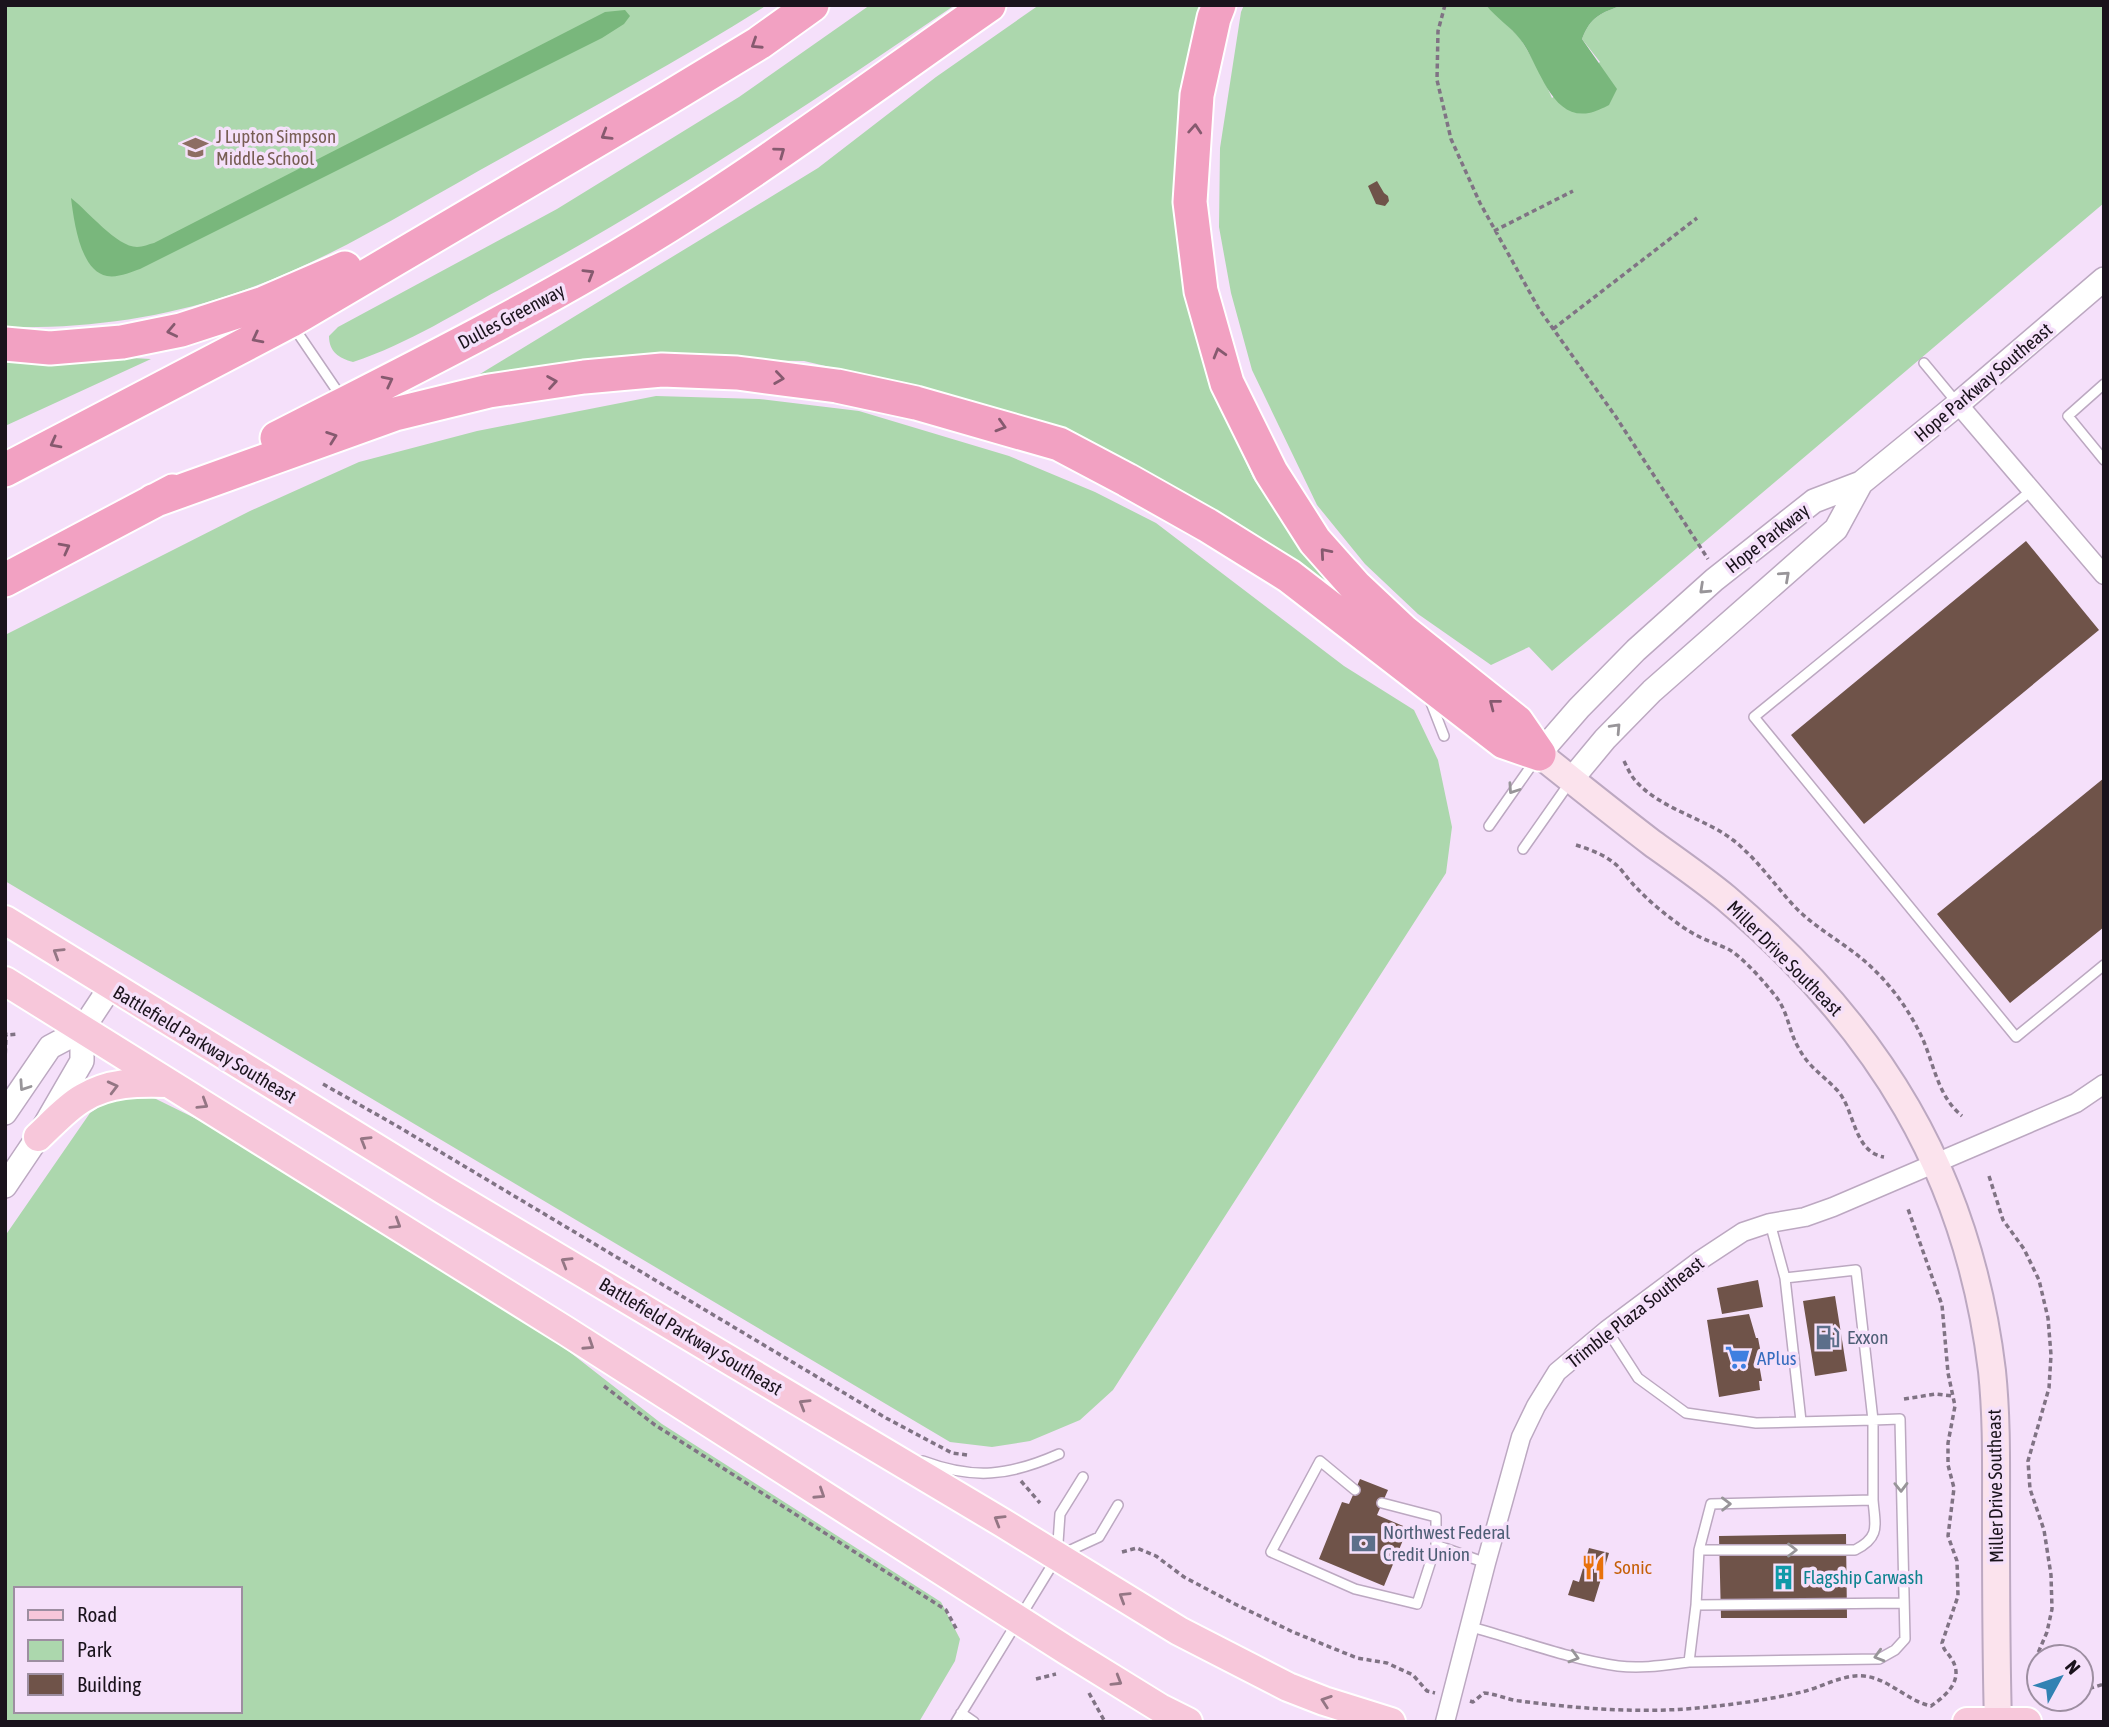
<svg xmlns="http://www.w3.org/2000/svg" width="2109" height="1727" viewBox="0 0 2109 1727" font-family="'Asap Condensed',sans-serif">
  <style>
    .green { fill: #acd7ad; fill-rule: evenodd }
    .forest { fill: #79b77c }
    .building { fill: #6f5349 }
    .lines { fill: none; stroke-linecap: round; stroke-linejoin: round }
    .service-casing { stroke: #bca8c1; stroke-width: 12 }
    .minor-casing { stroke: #bca8c1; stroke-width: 21 }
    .tertiary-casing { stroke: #bca8c1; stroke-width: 26 }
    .secondary-casing { stroke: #bca8c1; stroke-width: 30 }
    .primary-casing { stroke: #fff; stroke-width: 32 }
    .motorway-casing { stroke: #fff; stroke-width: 37 }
    .path { stroke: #807384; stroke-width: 3.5; stroke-dasharray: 5 3.5; stroke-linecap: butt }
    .service { stroke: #fff; stroke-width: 9 }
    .minor { stroke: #fff; stroke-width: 18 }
    .tertiary { stroke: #fff; stroke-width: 23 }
    .secondary { stroke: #fbe3ed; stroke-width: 26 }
    .primary { stroke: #f7c7da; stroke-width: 28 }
    .motorway { stroke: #f2a1c2; stroke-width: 33 }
    .oneway { stroke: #865a6f }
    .oneway2 { stroke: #989599 }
    .oneway3 { stroke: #947684 }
    .labels { text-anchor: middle; stroke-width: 7; stroke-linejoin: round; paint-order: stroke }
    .education-label { font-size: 19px; fill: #785e54; stroke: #f5e0fa; text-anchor: start }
    .street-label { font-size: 19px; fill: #1a131c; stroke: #f5e0fa }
    .service-label { font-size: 19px; fill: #4e5e75; stroke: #f5e0fa; text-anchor: start }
    .shop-label { font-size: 19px; fill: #366cbe; stroke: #f5e0fa; text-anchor: start }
    .food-label { font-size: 19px; fill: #c56008; stroke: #f5e0fa; text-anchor: start }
    .culture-label { font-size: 19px; fill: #0d838f; stroke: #f5e0fa; text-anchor: start }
  </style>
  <rect width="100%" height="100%" fill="#f5e0fa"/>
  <path class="green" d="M5,5H767C680,60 589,109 500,159C413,207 325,264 230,295C158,319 81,329 5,327Z
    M870,5H955C810,104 664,200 510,284C459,311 408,344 353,362C339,358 329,352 329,336L338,327L557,209L739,97Z
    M1039,5H1206L1184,274L1207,377L1253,478L1331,589L1071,436L946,394L804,361L635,359L480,374L818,168L936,77Z
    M1244,5H1486L1520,38L1540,72L1552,98L1600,62L1582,39C1591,16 1601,13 1623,5H2104V203L1552,671L1529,647L1491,665L1418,614L1365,564L1317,505L1252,370L1231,293L1219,227L1220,148L1241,12Z
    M5,357H114L151,359L5,426Z
    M656,396L759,399L859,411L1009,456L1095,492L1156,523L1344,666L1414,710L1438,760L1452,827L1446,873L1113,1390L1080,1420L1030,1441L992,1447L950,1442L5,881V635L250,511L359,462L477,431Z
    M131,1097L154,1098L221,1131L544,1332L662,1424L941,1602L960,1639L955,1661L919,1722H5V1236L90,1113L105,1103ZM16,1589H240V1711H16Z"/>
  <path class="forest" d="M1486,5H1623C1601,13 1591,16 1582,39L1617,89L1609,105C1603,108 1595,112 1589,113C1550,120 1539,63 1520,39C1511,27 1496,18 1486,5Z
    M625,10L630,16L624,24L602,38L140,269C131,272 118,278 107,276C80,271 74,221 71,198C88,211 117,247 137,247C143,247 149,244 154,243L605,12Z"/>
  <path class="building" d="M1377,181L1384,193L1388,196L1389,201L1385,206L1376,204L1368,186Z
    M2026,541L2099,630L1864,824L1791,735Z
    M2104,778V927L2010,1003L1937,914Z
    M1758,1280L1763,1307L1722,1314L1717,1288Z
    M1835,1296L1847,1371L1815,1376L1803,1301Z
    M1749,1314L1756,1338H1758L1763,1364H1759L1762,1381H1759L1760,1390L1719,1397L1707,1320Z
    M1360,1479L1388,1490L1377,1515L1408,1528L1384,1586L1319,1559L1342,1502L1349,1504Z
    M1846,1534L1847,1618H1721L1719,1536Z
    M1589,1548L1609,1553L1594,1602L1568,1595L1573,1580L1579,1582Z"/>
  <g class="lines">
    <defs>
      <path id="service" d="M293,326L342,398
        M1924,363L1958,404
        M2104,384L2068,416L2104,460
        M2032,490L1754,717L2016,1037L2104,965
        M1430,700L1444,736
        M1489,826L1536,759
        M1523,849L1570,782
        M1785,1278L1801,1421
        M1607,1330L1638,1378L1686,1413L1756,1423L1873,1420L1856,1270L1785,1278L1770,1223
        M923,1461C974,1480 1009,1476 1059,1454
        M1355,1490L1320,1461L1271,1552L1355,1589L1417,1604L1436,1545L1486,1563
        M1382,1503L1436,1517V1545
        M1699,1550H1855C1881,1537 1875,1525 1873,1500
        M1062,1554L1099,1537L1118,1505
        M1696,1605L1903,1603
        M1471,1627C1520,1640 1568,1659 1618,1666C1642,1669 1665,1665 1689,1662L1696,1605L1699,1550L1711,1504L1873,1500V1420L1900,1419L1905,1639L1895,1650L1879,1659L1689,1662
        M961,1713L974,1722
        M956,1722L1057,1557L1060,1514L1083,1477"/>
      <path id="minor" d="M1958,404L2104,575
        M1445,1722L1486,1563L1521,1437L1536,1406L1557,1372L1607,1330L1702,1259L1743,1232L1770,1223L1805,1217L1833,1207L2076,1103L2104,1084"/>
      <path id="tertiary" d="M1539,754L1579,708L1636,650L1714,580L1814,501L1861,483L1958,404L2104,279
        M1571,780L1605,739L1652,691L1836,529L1861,483
        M5,1113L50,1047L82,1030L111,986
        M5,1186L38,1137L82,1061V1030"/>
      <path id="secondary" d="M1539,754C1577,784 1614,814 1652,843C1677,861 1703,879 1726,898C1878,1027 1968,1172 1992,1371C1997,1419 1996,1467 1996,1515C1996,1584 1996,1653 1998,1722"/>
      <path id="primary" d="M5,920L444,1190L1003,1523L1179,1631L1288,1687L1324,1701L1391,1722
        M5,981L566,1331L1066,1650L1160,1708L1188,1722
        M38,1137C52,1124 67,1107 83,1098C109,1082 138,1082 168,1083
        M1967,1722H2027"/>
      <path id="motorway" d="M1219,5L1214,18L1197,95L1190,202L1201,291L1227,383L1271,472L1315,541L1355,586L1404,632L1517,722L1539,754
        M5,344L50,348L122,342L181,330L264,303L345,268
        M277,438C400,375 524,314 642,242C762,169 874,85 989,5
        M5,470L290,321L665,100L759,43L812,5
        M153,501L395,414L489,391L584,377L662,370L737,373L837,386L916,403L1059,444L1127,480L1207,525L1289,576L1504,742L1539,754
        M5,580L173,491"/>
    </defs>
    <use href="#service" class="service-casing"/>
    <use href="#minor" class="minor-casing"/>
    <use href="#tertiary" class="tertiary-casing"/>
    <use href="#secondary" class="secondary-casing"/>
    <use href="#primary" class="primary-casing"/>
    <use href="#motorway" class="motorway-casing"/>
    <path class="path" d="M1445,5L1438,31L1437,80L1451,139L1480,203L1539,309L1616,417L1708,559
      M1494,231L1573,191
      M1553,329L1697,218
      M1624,761C1627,767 1630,774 1634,779C1659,809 1703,817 1733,840C1757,859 1773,883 1794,906C1814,927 1839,940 1861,958C1888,980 1910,1010 1924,1042C1935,1069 1939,1097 1962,1116
      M1576,845C1589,849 1603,854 1614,863C1621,868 1626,877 1632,883C1646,899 1671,920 1689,931C1701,939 1715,943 1728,949C1743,957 1766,984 1777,998C1788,1013 1789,1031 1798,1047C1809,1068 1822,1074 1837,1090C1855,1109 1853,1152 1884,1157
      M5,1031L6,1035L18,1034
      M5,1062L6,1035
      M323,1084L397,1126L886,1418L952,1453L967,1455
      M1989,1176L2003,1220L2024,1249L2039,1280L2048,1318L2051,1355L2049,1388L2028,1461L2030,1489L2044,1530L2051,1575L2052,1609L2047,1632L2032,1667L2039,1680
      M604,1386L655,1425L946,1610L957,1630
      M1904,1399L1936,1394L1953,1396
      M1021,1481L1040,1503
      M1122,1552L1137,1548L1156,1556L1184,1577L1235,1604L1293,1632L1357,1658L1387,1663L1413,1675L1427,1691L1435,1693
      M1036,1679L1056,1674
      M2081,1691L2104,1684
      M1089,1693L1105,1722
      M1470,1701L1473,1702L1484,1693C1497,1694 1508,1700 1520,1701C1581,1709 1646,1714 1707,1707C1738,1704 1771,1699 1802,1692C1822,1687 1843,1674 1864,1676C1890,1679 1907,1701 1931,1706C1947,1695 1965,1679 1951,1658C1947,1652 1944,1651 1942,1643L1958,1596L1957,1561L1948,1536L1954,1488L1948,1465V1443L1955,1406L1948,1373L1942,1305L1908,1209"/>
    <use href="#service" class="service"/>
    <use href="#minor" class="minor"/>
    <use href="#tertiary" class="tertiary"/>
    <use href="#secondary" class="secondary"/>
    <use href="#primary" class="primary"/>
    <use href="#motorway" class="motorway"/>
  </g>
  <defs><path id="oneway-chevron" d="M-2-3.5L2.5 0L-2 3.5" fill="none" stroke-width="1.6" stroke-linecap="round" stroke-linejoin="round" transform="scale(1.75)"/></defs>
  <g class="oneway">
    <use href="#oneway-chevron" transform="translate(756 44) rotate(147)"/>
    <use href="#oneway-chevron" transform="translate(1195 129) rotate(-86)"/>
    <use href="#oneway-chevron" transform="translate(606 135) rotate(149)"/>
    <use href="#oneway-chevron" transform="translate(780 152) rotate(-36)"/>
    <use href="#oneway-chevron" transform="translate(589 274) rotate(-31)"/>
    <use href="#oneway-chevron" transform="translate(172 331) rotate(168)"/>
    <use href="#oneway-chevron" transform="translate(257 338) rotate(153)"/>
    <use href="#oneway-chevron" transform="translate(1219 353) rotate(-106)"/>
    <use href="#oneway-chevron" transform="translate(779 378) rotate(8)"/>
    <use href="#oneway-chevron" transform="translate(388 381) rotate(-27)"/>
    <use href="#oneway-chevron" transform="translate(552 382) rotate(-9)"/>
    <use href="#oneway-chevron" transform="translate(1001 426) rotate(17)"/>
    <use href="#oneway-chevron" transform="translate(332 437) rotate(-20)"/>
    <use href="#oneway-chevron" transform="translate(55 443) rotate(152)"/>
    <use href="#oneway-chevron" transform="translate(65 548) rotate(-28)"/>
    <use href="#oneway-chevron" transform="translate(1325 553) rotate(-131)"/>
    <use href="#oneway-chevron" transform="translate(1494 704) rotate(-142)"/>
  </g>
  <g class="oneway2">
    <use href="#oneway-chevron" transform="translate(1785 576) rotate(-42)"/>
    <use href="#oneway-chevron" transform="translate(1704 589) rotate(137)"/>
    <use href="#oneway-chevron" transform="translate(1616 728) rotate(-47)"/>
    <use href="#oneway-chevron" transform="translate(1513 789) rotate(124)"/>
    <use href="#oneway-chevron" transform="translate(24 1086) rotate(124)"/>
    <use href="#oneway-chevron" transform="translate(1901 1487) rotate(89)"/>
    <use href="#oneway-chevron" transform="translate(1726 1504) rotate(-1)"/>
    <use href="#oneway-chevron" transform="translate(1792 1550)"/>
    <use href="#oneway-chevron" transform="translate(1879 1656) rotate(164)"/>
    <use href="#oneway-chevron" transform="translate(1574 1657) rotate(16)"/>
  </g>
  <g class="oneway3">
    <use href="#oneway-chevron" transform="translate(58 953) rotate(-148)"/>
    <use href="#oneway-chevron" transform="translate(113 1087) rotate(-14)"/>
    <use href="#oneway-chevron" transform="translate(203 1104) rotate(32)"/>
    <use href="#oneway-chevron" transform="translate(365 1141) rotate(-149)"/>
    <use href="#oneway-chevron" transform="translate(396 1224) rotate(32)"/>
    <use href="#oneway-chevron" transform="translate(566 1262) rotate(-149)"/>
    <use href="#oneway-chevron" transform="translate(589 1345) rotate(33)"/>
    <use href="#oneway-chevron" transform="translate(804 1404) rotate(-149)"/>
    <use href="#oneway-chevron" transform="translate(820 1494) rotate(33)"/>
    <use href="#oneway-chevron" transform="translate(999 1520) rotate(-149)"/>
    <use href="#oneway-chevron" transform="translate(1124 1597) rotate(-148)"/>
    <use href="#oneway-chevron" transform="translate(1117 1681) rotate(31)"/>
    <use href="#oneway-chevron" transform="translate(1326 1701) rotate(-161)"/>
  </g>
  <defs>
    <symbol id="school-bare" viewBox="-9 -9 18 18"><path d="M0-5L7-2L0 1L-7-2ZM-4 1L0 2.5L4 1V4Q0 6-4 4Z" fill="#8d6e63" stroke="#f5e0fa" stroke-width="2.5" paint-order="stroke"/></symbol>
    <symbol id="fuel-bare" viewBox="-9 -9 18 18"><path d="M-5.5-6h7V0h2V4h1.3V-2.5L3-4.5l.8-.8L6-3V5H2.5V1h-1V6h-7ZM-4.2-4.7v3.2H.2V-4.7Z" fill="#5c6f8a" stroke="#f5e0fa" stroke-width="2.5" paint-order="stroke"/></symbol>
    <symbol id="supermarket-bare" viewBox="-9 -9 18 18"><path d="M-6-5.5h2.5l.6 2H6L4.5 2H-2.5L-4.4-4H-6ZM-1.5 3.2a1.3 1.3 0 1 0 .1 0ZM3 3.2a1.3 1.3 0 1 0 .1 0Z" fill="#3f7fe0" stroke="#f5e0fa" stroke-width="2.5" paint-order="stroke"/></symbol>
    <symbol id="bank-bare" viewBox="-9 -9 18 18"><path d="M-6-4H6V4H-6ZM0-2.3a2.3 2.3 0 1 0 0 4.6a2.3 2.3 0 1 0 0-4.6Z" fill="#5c6f8a" stroke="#f5e0fa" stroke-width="2.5" paint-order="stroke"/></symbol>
    <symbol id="restaurant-bare" viewBox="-9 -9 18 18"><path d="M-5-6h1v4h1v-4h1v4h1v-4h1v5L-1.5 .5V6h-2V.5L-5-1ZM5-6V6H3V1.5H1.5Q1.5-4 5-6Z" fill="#e8710a" stroke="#f5e0fa" stroke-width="2.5" paint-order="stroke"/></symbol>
    <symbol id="building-bare" viewBox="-9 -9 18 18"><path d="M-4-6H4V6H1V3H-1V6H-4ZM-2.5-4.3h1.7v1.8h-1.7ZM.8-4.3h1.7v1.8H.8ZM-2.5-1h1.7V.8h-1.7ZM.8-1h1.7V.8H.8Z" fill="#0f9aa8" stroke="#f5e0fa" stroke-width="2.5" paint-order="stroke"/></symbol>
  </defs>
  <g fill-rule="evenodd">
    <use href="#school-bare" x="178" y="130" width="35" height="35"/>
    <use href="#fuel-bare" x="1810" y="1320" width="35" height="35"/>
    <use href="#supermarket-bare" x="1720" y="1340" width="35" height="35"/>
    <use href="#bank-bare" x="1346" y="1526" width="35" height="35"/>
    <use href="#restaurant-bare" x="1576" y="1550" width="35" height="35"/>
    <use href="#building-bare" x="1766" y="1560" width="35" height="35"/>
  </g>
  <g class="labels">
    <g class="education-label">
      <text x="216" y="143">J Lupton Simpson<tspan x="216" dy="22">Middle School</tspan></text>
    </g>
    <g class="street-label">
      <text transform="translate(511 316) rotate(-28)" y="7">Dulles Greenway</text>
      <text transform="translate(1983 382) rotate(-40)" y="7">Hope Parkway Southeast</text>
      <text transform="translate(1767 538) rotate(-38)" y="7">Hope Parkway</text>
      <text transform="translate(1785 958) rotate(45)" y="7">Miller Drive Southeast</text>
      <text transform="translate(205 1044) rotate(31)" y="7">Battlefield Parkway Southeast</text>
      <text transform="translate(1635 1312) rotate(-38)" y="7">Trimble Plaza Southeast</text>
      <text transform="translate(691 1336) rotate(31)" y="7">Battlefield Parkway Southeast</text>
      <text transform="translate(1995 1486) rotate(-91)" y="7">Miller Drive Southeast</text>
    </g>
    <g class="service-label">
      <text x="1847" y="1344">Exxon</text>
      <text x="1383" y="1539">Northwest Federal<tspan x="1383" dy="22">Credit Union</tspan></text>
    </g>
    <g class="shop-label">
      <text x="1757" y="1365">APlus</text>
    </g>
    <g class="food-label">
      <text x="1614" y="1574">Sonic</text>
    </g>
    <g class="culture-label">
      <text x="1803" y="1584">Flagship Carwash</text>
    </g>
  </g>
  <rect width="2109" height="1727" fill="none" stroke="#1a131c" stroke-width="14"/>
  <rect x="14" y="1587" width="228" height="126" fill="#f5e0fa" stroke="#9d8ea1" stroke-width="2"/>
  <rect x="28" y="1610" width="35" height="10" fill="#f7c7da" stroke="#9d8ea1" stroke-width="2"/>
  <text x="77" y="1622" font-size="21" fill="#1a131c">Road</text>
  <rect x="28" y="1640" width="35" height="21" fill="#acd7ad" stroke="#9d8ea1" stroke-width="2"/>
  <text x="77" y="1657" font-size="21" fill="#1a131c">Park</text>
  <rect x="28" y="1674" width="35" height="21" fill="#6f5349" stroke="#9d8ea1" stroke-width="2"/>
  <text x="77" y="1692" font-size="21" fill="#1a131c">Building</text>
  <g transform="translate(2060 1678) rotate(50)"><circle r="33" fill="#f5e0fa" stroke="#9d8ea1" stroke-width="2"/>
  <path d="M0-5L12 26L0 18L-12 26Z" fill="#3182b3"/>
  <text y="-10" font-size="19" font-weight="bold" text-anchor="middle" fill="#1a131c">N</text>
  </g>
</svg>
